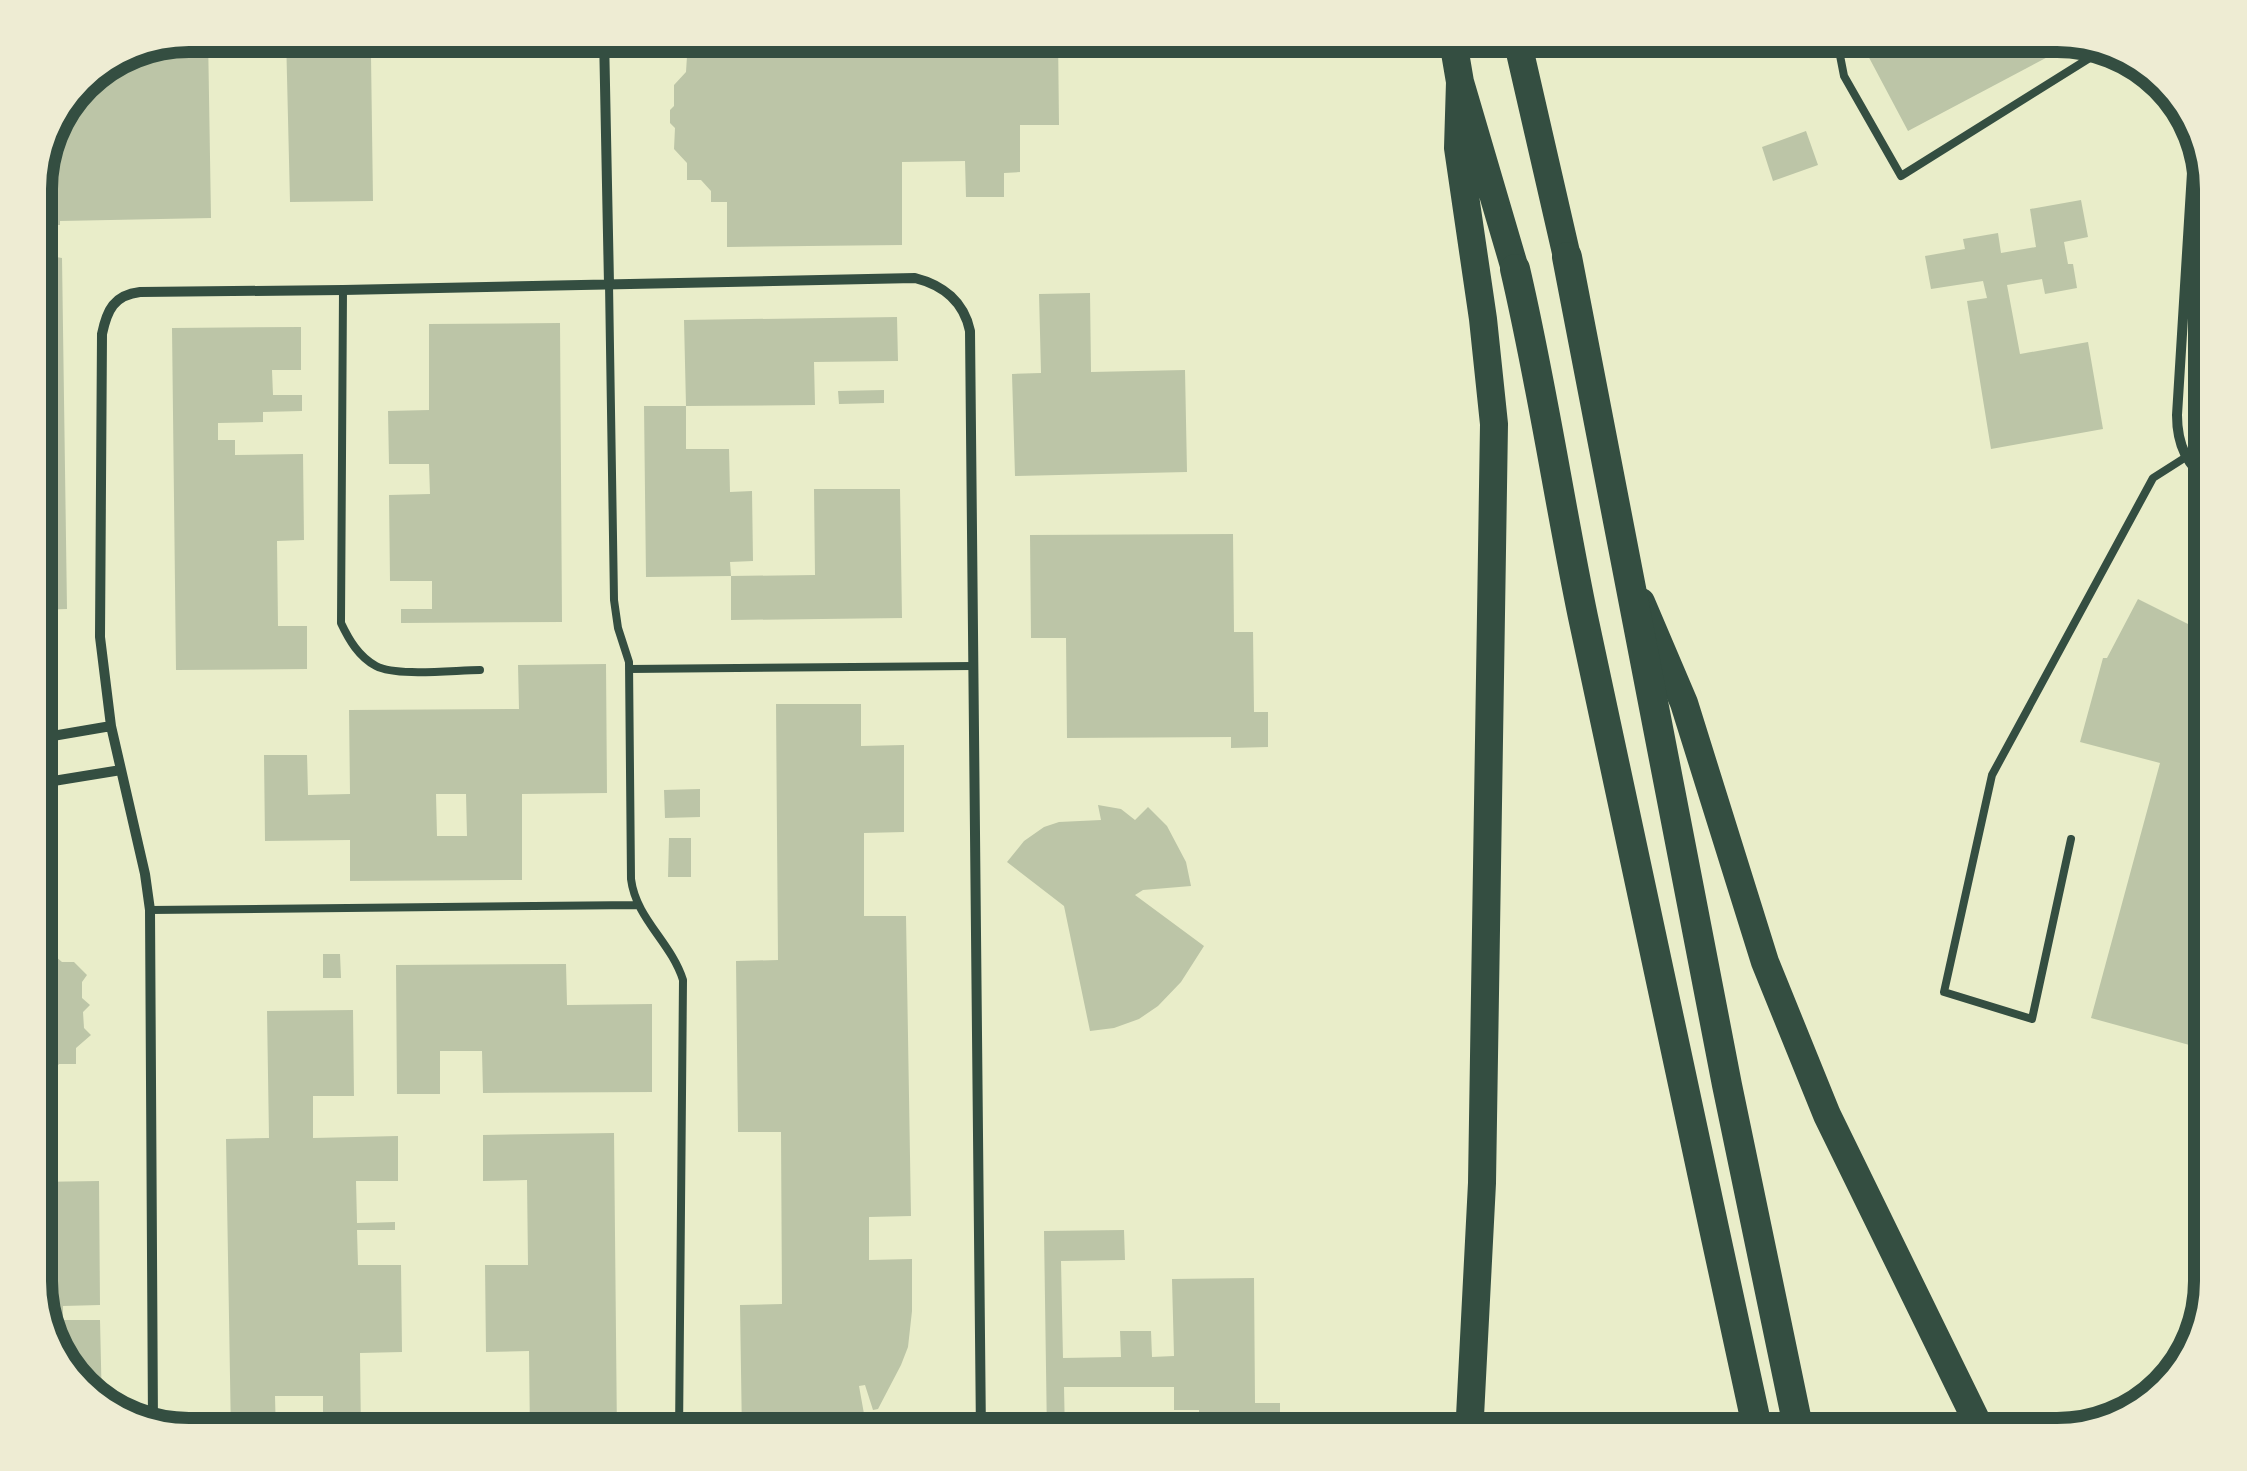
<svg xmlns="http://www.w3.org/2000/svg" width="2247" height="1471" viewBox="0 0 2247 1471" font-family="'Asap Condensed',sans-serif">
  <style>
    .building { fill: #bcc5a7; fill-rule: evenodd }
    .lines { fill: none; stroke-linecap: round; stroke-linejoin: round }
    .service { stroke: #344e41; stroke-width: 8 }
    .minor { stroke: #344e41; stroke-width: 10 }
    .trunk { stroke: #344e41; stroke-width: 28 }
    .motorway { stroke: #344e41; stroke-width: 30 }
    .rim { fill: none; stroke: #344e41; stroke-width: 12 }
  </style>
  <rect width="100%" height="100%" fill="#e9edc9"/>
  <path class="building" d="M189,35H208L211,218L60,221V225H50V256L62,258L67,609L35,610V180L81,80Z
    M286,35H515V43L364,45V56H371L373,201L290,202Z
    M709,35H1058L1059,125H1020V172L1004,173V197H966L965,161L902,162V245L727,247V202H711V191L701,180H687V163L674,149L675,128L670,123V110L674,106V85L686,72L687,56H700L709,46Z
    M1886,35H2058L2078,41L1908,131L1865,50L1888,38Z
    M1806,131L1818,165L1773,181L1762,147Z
    M2081,200L2088,237L2064,242L2068,264H2073L2077,288L2045,294L2042,279L2007,285L2020,354L2088,342L2103,429L1991,449L1967,301L1987,298L1983,281L1931,289L1925,256L1965,249L1963,239L1998,233L2001,253L2036,247L2030,209Z
    M1090,293L1091,372L1185,370L1187,472L1015,476L1012,374L1041,373L1039,294Z
    M897,317L898,361L814,362L815,405L686,406L684,320Z
    M560,323L562,622L401,623V609H432V581H390L389,495L430,494L429,464H389L388,411L429,410V324Z
    M301,327V370H272L273,395H302V411L263,412V422L218,423V440H235V455L303,454L304,540L277,541L278,626H307V669L176,670L172,328Z
    M884,390V403L839,404L838,391Z
    M644,406H686V449H729L730,492L752,491L753,561L730,562L731,576L646,577Z
    M814,489H900L902,618L731,620V576L815,575Z
    M1233,534L1234,632H1253L1254,712H1268V747L1231,748V737L1067,738L1066,638H1031L1030,535Z
    M2138,599L2204,632L2212,619V1020L2204,1049L2091,1018L2160,763L2080,742L2103,658H2107Z
    M606,664L607,793L522,794V880L350,881V840L265,841L264,755H307L308,795L350,794L349,710L519,709L518,665ZM436,794H466L467,836H437Z
    M776,704H861V746L904,745V832L864,833V916H906L911,1216L869,1217V1260L912,1259V1311L908,1347L901,1365L878,1409L873,1410L865,1385L859,1386L868,1436H742L740,1305L782,1304L781,1132H738L736,961L778,960Z
    M700,789V817L665,818L664,790Z
    M1098,805L1121,809L1135,820L1148,807L1167,826L1186,862L1191,886L1143,890L1135,895L1204,946L1181,982L1158,1006L1139,1019L1114,1028L1090,1031L1064,906L1007,862L1024,841L1044,827L1059,822L1101,820Z
    M669,838H691V877H668Z
    M323,954H340L341,978H323Z
    M55,956L62,962H74L87,975L82,982V998L90,1005L83,1012L84,1028L91,1035L76,1048V1064H59L47,1078H35V962H50Z
    M566,964L567,1005L652,1004V1092L483,1093L482,1051H440V1094H397L396,965Z
    M353,1010L354,1096H313V1138L398,1136V1181H356L357,1223L395,1222V1230H357L358,1265H401L402,1352L360,1353L361,1436H323V1396H275L276,1436H231L226,1139L269,1138L267,1011Z
    M614,1133L617,1436H530L529,1351L486,1352L485,1265H528L527,1180L483,1181V1135Z
    M99,1181L100,1305L63,1306V1320H100L102,1408L56,1359L35,1291V1182Z
    M1124,1230L1125,1260L1061,1261L1063,1358L1121,1357L1120,1331H1151L1152,1357L1174,1356L1172,1279L1254,1278L1255,1403H1280V1436H1199V1410H1174V1387H1064L1065,1436H1047L1044,1231Z"/>
  <g class="lines">
    <path class="service" d="M1836,35L1844,76L1901,176L2104,49
      M609,284L614,600L618,628L629,662L631,879C636,919 671,942 683,980L679,1436
      M343,290L341,623C349,640 359,657 376,666C397,677 455,670 480,670
      M629,669L973,666
      M2071,839L2032,1019L1944,992L1992,775L2153,478L2186,457
      M150,910L638,905"/>
    <path class="minor" d="M604,35L609,284
      M2195,124L2177,415C2177,445 2187,466 2212,485
      M35,739L111,726
      M35,784L121,770
      M153,1425L150,910L145,874L111,726L100,637L102,334C107,310 114,295 140,292L343,290L915,278C943,285 964,302 970,331L981,1436"/>
    <path class="trunk" d="M1452,35L1460,82L1515,269
      M1516,35L1567,257
      M1460,82L1458,148L1483,319L1494,424L1482,1183L1469,1436
      M1641,602L1684,703L1765,962L1827,1115L1984,1436"/>
    <path class="motorway" d="M1567,257L1727,1085L1800,1436
      M1515,269C1542,384 1559,501 1583,617C1640,890 1700,1163 1759,1436"/>
  </g>
  <path d="M0 0H2247V1471H0ZM189 52H2057A137 137 0 0 1 2194 189V1281A137 137 0 0 1 2057 1418H189A137 137 0 0 1 52 1281V189A137 137 0 0 1 189 52Z" fill="#eeecd3" fill-rule="evenodd"/>
  <path class="rim" d="M189 52H2057A137 137 0 0 1 2194 189V1281A137 137 0 0 1 2057 1418H189A137 137 0 0 1 52 1281V189A137 137 0 0 1 189 52Z"/>
</svg>
